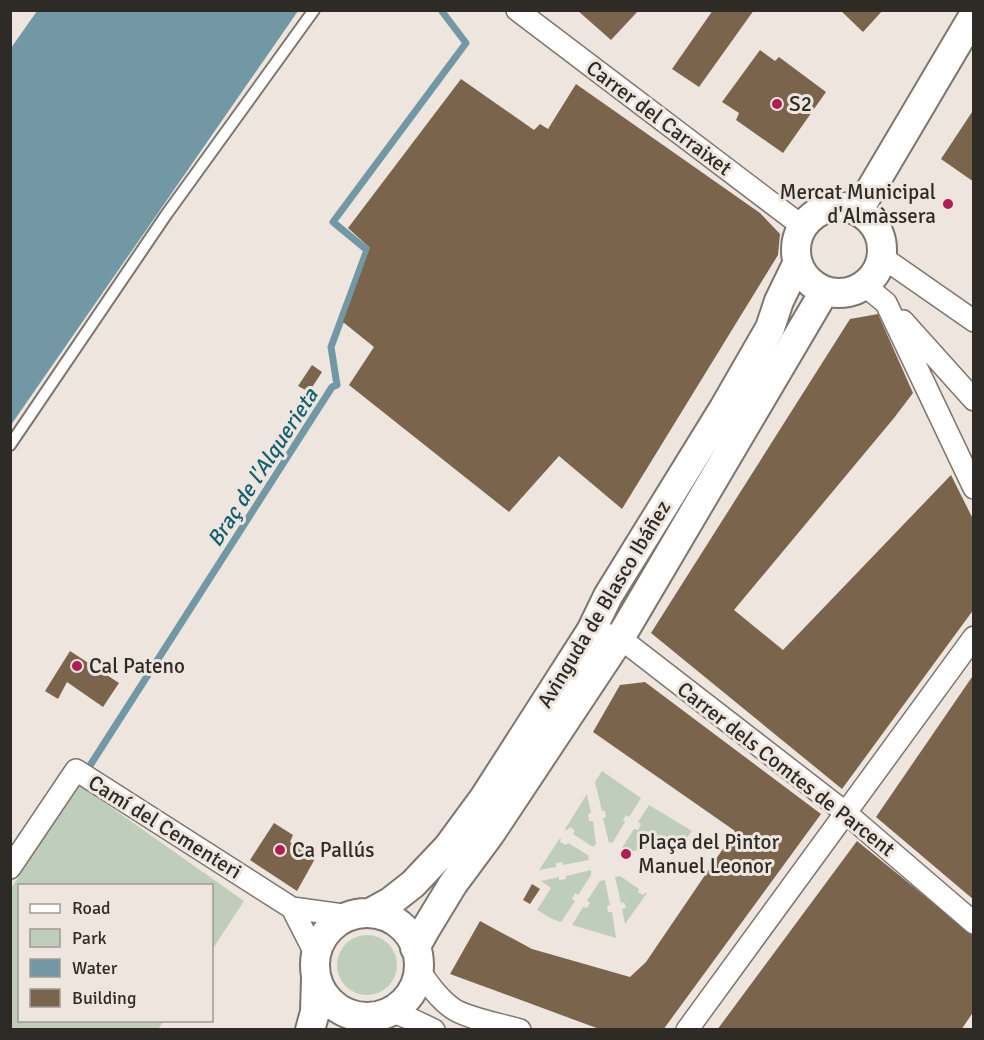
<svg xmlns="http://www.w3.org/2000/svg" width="984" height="1040" viewBox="0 0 984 1040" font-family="Signika,sans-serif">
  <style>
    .green { fill: #beceba }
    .water { fill: #7198a4 }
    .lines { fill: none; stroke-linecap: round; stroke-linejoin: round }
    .stream { stroke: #7198a4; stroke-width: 7 }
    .building { fill: #7b644c }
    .lane-casing { stroke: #7d766f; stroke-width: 14 }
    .street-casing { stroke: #7d766f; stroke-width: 24 }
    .secondary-casing { stroke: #7d766f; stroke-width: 32 }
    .lane { stroke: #fff; stroke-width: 10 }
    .street { stroke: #fff; stroke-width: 21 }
    .secondary { stroke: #fff; stroke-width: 28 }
    .poi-dot { fill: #ae1e54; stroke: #eee6de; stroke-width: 2 }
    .labels { text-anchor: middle; stroke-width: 6; stroke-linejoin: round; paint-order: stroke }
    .poi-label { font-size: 21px; fill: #2e2b27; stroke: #eee6de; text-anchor: start }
    .street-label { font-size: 21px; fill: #2e2b27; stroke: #eee6de }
    .water-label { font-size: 22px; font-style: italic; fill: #115f72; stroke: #eee6de }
  </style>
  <rect width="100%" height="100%" fill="#eee6de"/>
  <path class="green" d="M602,771L641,798L629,817L626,815L623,820L625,822L613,842L609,843L603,818L606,817L605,811H602L595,782Z
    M78,784L244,901L212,950V886H20V1020L164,1021L158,1029L11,1030L10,890Z
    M587,794L591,813L588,814L589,821H593L596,844L593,847L573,834L575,831L570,827L567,830L565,829Z
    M649,805L692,831L686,839L654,846L653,842L647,843V848L623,853L622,848L634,829L638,830L641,824L638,822Z
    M560,838H561L560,842L566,845L568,843L588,855L589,860L563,865L562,862L556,863V867L539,870Z
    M591,870V875L578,895L575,893L572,899L575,901L561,922L552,919L537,910L551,888L541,881L559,877V880L566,879V876Z
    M620,876L639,889L638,892L643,895L645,893H647L625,924L622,909L626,908L624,902L621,903L615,877Z
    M605,880L610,905L607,906L608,912H612L616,938L572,925L583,907L587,908L590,903L587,901L600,881Z
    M337 965a30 30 0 1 1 60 0a30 30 0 1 1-60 0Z"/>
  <path class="water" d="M37,11H298L11,425V48Z"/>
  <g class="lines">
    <path class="stream" d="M91,764L332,387L337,385L331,347L367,250L333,222L466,43L441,10"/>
  </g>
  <path class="building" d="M577,10H639L611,40Z
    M713,10H754L699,87L672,69Z
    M840,10H883L863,32Z
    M760,50L775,61L779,57L826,92L783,153L736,120L739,113L722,102Z
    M461,79L534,130L540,124L548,129L576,84L760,213L780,234L778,255L622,509L559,456L509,512L349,385L374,347L343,322L370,248L348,228Z
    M974,109V182L941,159Z
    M878,314L913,393L894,418L734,610L783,650L951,475L974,521V609L842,789L651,633L850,319Z
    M312,365L322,372L309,392L298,386Z
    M70,651L119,683L103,707L67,682L58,699L45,691Z
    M974,674V900L876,817Z
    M645,682L821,814L663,1030H602L450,974L480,921L532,949L630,977L646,962L735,831L593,732L620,685Z
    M274,823L293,835L290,842L316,857L297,891L250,860Z
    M857,841L974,936V1011L961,1030H717Z
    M532,884L540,889L530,904L523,900Z"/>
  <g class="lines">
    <defs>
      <path id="lane" d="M10,445L166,215L314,10"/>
      <path id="street" d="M517,10L802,226
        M882,257L974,321
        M864,285L886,303L974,488
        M903,321L974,400
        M606,634L620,638L846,813L974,923
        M10,868L76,770L292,908L350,916
        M292,908L316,955
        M418,969C428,983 438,998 452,1008C465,1018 504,1025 520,1030
        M391,1011L413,1020L434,1030
        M373,1030L384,1015
        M687,1030L974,637"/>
      <path id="secondary" d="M796 250a43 43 0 1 1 86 0a43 43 0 1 1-86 0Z
        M858,211L974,15
        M370,913L390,902L413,884L448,847L484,798L591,631L608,596L724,408L770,328L779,301L797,264
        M315 965a52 52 0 1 1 104 0a52 52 0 1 1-104 0Z
        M415,948L425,930L453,884L490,834L620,638L824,292
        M310,1030L315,1012L316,978"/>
    </defs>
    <use href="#lane" class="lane-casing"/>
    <use href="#street" class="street-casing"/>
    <use href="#secondary" class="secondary-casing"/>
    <use href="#lane" class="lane"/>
    <use href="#street" class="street"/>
    <use href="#secondary" class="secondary"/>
  </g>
  <g class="poi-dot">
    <circle cx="777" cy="104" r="6"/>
    <circle cx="948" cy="204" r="6"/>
    <circle cx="77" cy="666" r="6"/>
    <circle cx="280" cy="850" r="6"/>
    <circle cx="626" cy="854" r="6"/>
  </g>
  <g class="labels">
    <g class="poi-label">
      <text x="789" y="111">S2</text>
      <text x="936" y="199" text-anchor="end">Mercat Municipal<tspan x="936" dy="24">d'Almàssera</tspan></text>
      <text x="89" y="673">Cal Pateno</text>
      <text x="638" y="849">Plaça del Pintor<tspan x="638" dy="24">Manuel Leonor</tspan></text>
      <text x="292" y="857">Ca Pallús</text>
    </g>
    <g class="street-label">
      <text transform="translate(659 118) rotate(37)" y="7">Carrer del Carraixet</text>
      <text transform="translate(604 604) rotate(-59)" y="7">Avinguda de Blasco Ibáñez</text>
      <text transform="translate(786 769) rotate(38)" y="7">Carrer dels Comtes de Parcent</text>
      <text transform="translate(165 827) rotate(32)" y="7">Camí del Cementeri</text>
    </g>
    <g class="water-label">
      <text transform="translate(262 467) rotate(-57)" y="8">Braç de l'Alquerieta</text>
    </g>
  </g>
  <rect width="984" height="1040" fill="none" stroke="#2e2b27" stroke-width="24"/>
  <rect x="18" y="884" width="195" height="138" fill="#eee6de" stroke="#a19b95" stroke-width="1.5"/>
  <rect x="30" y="904" width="30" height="9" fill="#ffffff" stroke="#a19b95" stroke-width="1.5"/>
  <text x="72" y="914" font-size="18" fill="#2e2b27">Road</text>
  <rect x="30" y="929" width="30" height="18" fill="#beceba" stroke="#a19b95" stroke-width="1.5"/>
  <text x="72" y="944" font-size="18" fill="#2e2b27">Park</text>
  <rect x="30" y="959" width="30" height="18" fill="#7198a4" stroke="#a19b95" stroke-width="1.5"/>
  <text x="72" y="974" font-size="18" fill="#2e2b27">Water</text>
  <rect x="30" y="989" width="30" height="18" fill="#7b644c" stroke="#a19b95" stroke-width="1.5"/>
  <text x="72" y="1004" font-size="18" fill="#2e2b27">Building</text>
</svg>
